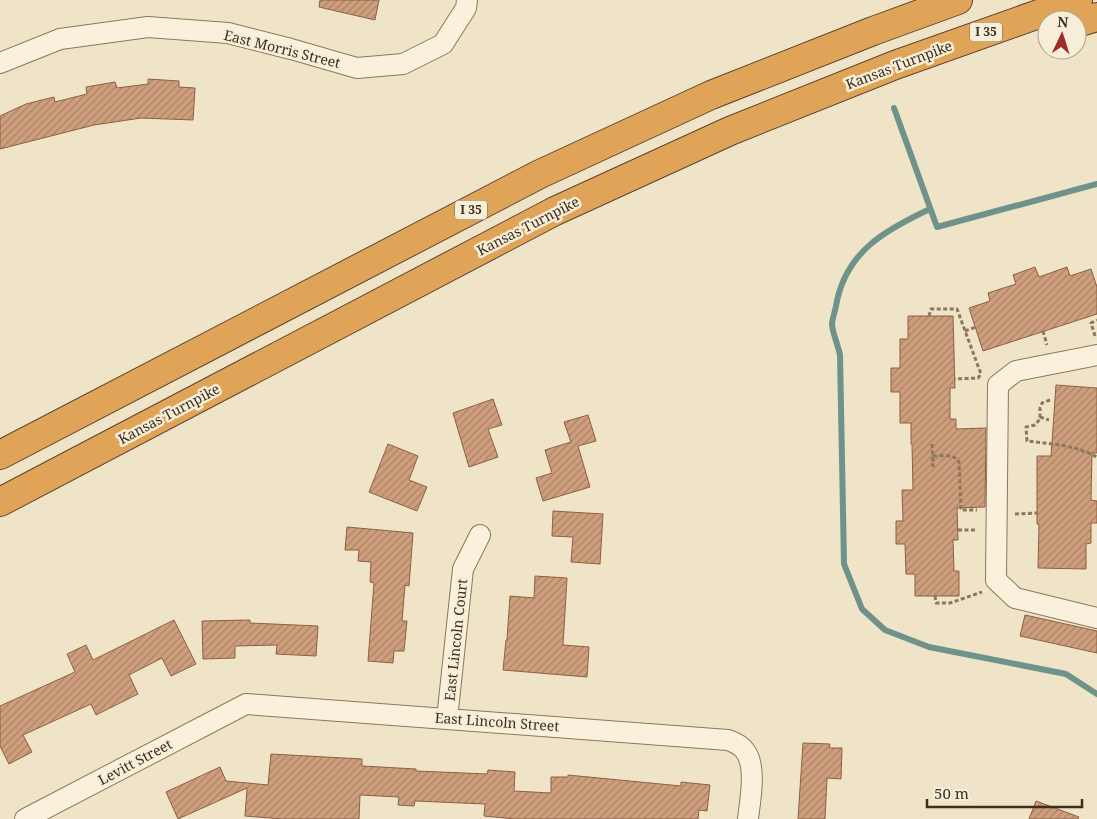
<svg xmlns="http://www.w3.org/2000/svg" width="1097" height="819" viewBox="0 0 1097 819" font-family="'Noto Serif',serif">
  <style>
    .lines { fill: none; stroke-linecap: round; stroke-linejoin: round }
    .stream { stroke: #6f938a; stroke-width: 6 }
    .building { fill: url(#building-hatch); stroke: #8d5f41 }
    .minor-casing { stroke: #8d765c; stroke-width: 22 }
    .highway-casing { stroke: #5b4430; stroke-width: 30 }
    .path { stroke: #8d765c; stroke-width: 3; stroke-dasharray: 4 2.5; stroke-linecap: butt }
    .minor { stroke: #faf1dc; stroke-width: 20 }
    .highway { stroke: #e0a458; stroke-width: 28 }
    .labels { text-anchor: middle; stroke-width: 5; stroke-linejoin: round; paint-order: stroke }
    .shield { fill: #f7eed8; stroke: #756857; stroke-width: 1 }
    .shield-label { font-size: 12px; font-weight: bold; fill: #3d2e20 }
    .street-label { font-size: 14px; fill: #3d2e20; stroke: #f7eed8 }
  </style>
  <defs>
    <pattern id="building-hatch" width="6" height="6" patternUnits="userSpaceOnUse" patternTransform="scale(1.25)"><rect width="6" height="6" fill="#cf9f7d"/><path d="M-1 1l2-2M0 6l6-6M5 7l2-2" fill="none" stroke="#a98266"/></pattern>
  </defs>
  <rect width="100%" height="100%" fill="#f0e4c8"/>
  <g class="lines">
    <path class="stream" d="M894,108L937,227L1097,184
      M930,209C885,230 845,252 836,306C835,312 832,319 832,325C833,334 838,345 840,355L844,564L862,609L885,630L929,647L1066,674L1097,694"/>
  </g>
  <path class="building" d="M320,0H379L375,20L319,7Z
    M148,79L179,81V87L195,88L193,120L141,118L94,125L0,149V116L26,104L54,97L55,102L87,94L86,87L115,82L117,88L148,84Z
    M1035,267L1039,277L1067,267L1070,276L1091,269L1097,287V314L983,351L969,308L990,301L988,293L1016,284L1013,275Z
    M908,316H953L955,388H950V419H956V429L986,428L985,507L957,508L958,540H953L954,571H959V596H915V574H906L905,544H896V521H903L902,490H913L912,444H911V423H900V392H891V368H900V339H908Z
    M1056,385L1097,388V453H1092L1091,500L1097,501V523H1091V543L1086,544V569L1038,568L1039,524H1037V456H1051Z
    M493,399L502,425L488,429L498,457L469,467L453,413Z
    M588,415L596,441L578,446L590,487L543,501L536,478L552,473L545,450L571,442L564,422Z
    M388,444L418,456L409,480L427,487L417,511L369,492Z
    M553,511L603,514L600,564L571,562L573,537L552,536Z
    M347,527L413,533L409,586L405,585L402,621H407L404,651H394L393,663L368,661L374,583L370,582L371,562L358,561L359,550H345Z
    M535,576L567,578L563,645L589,647L587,677L503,670L506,640H507L510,596L534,598Z
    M1025,615L1097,631V653L1020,636Z
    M174,620L196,664L171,676L162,658L129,675L138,694L96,715L91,704L23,735L32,752L9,764L0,746V706L75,672L67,654L86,645L93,660Z
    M250,620V623L318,626L316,656L276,654L277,645L235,646V658L203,659L202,621Z
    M803,743L830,744L829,748H842L841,779L827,778L825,819H798Z
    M271,754L362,759V766L416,769V771L487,774L488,770L515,772L514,791L551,793V777H568V775L681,786V782L710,785L707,811L699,810L698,819H515L484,816L485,804L415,801L414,806L398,805L399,797L360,795L359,819H282L245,816L247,788L178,819L166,792L220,767L226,781L268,785Z
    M1036,801L1079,817L1078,819H1029Z"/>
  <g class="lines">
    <defs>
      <path id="minor" d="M0,63L60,39L148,27L228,33L291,49L357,68L403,64L443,44L466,8L467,0
        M1097,355L1016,371L998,385L996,580L1015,598L1097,618
        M447,719L463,569L480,535
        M25,819L246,704L728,740C734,742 741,745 745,751C757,766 750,801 748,819"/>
      <path id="highway" d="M1077,23L1097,17
        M0,455L540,174L711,95L873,31L958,0
        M0,502L555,211L730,131L895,65L1078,0"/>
    </defs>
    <use href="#minor" class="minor-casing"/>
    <use href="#highway" class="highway-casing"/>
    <path class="path" d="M929,316L931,309H957L981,374L978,378L955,379
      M965,331L976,327
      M1043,331L1047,345
      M1095,336L1091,323L1097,320
      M1050,400L1042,403L1040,408V419L1035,425L1026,427L1027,441C1052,444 1075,445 1097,457
      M1040,417L1049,420
      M932,444L933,467
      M933,456C942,456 954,453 959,462L961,510H977
      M1015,514L1037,513
      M958,530H977
      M935,596L936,603H950L982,592"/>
    <use href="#minor" class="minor"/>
    <use href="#highway" class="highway"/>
  </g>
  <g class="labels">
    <g class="shield">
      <rect x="970" y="22.5" width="32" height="19" rx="4"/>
      <rect x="455" y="200.5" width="32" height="19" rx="4"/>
    </g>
    <g class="shield-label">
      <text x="986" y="36">I 35</text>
      <text x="471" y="214">I 35</text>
    </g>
    <g class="street-label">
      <text transform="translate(282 49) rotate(14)" y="5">East Morris Street</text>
      <text transform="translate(899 65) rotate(-21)" y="5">Kansas Turnpike</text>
      <text transform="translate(528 226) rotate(-27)" y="5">Kansas Turnpike</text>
      <text transform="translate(169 414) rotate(-28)" y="5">Kansas Turnpike</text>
      <text transform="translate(456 640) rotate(-84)" y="5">East Lincoln Court</text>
      <text transform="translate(497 722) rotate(4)" y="5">East Lincoln Street</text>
      <text transform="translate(135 762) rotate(-28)" y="5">Levitt Street</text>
    </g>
  </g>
  <g transform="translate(1062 35) rotate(4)"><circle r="24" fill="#f7eed8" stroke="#ada18e"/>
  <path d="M0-4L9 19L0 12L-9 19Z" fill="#9e2a2b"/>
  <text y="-8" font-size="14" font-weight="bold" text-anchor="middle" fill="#3d2e20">N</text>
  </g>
  <path d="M927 799v8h155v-8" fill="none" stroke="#3d2e20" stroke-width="2.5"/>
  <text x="934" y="799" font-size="15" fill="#3d2e20" stroke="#f7eed8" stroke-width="4" paint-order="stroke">50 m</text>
</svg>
